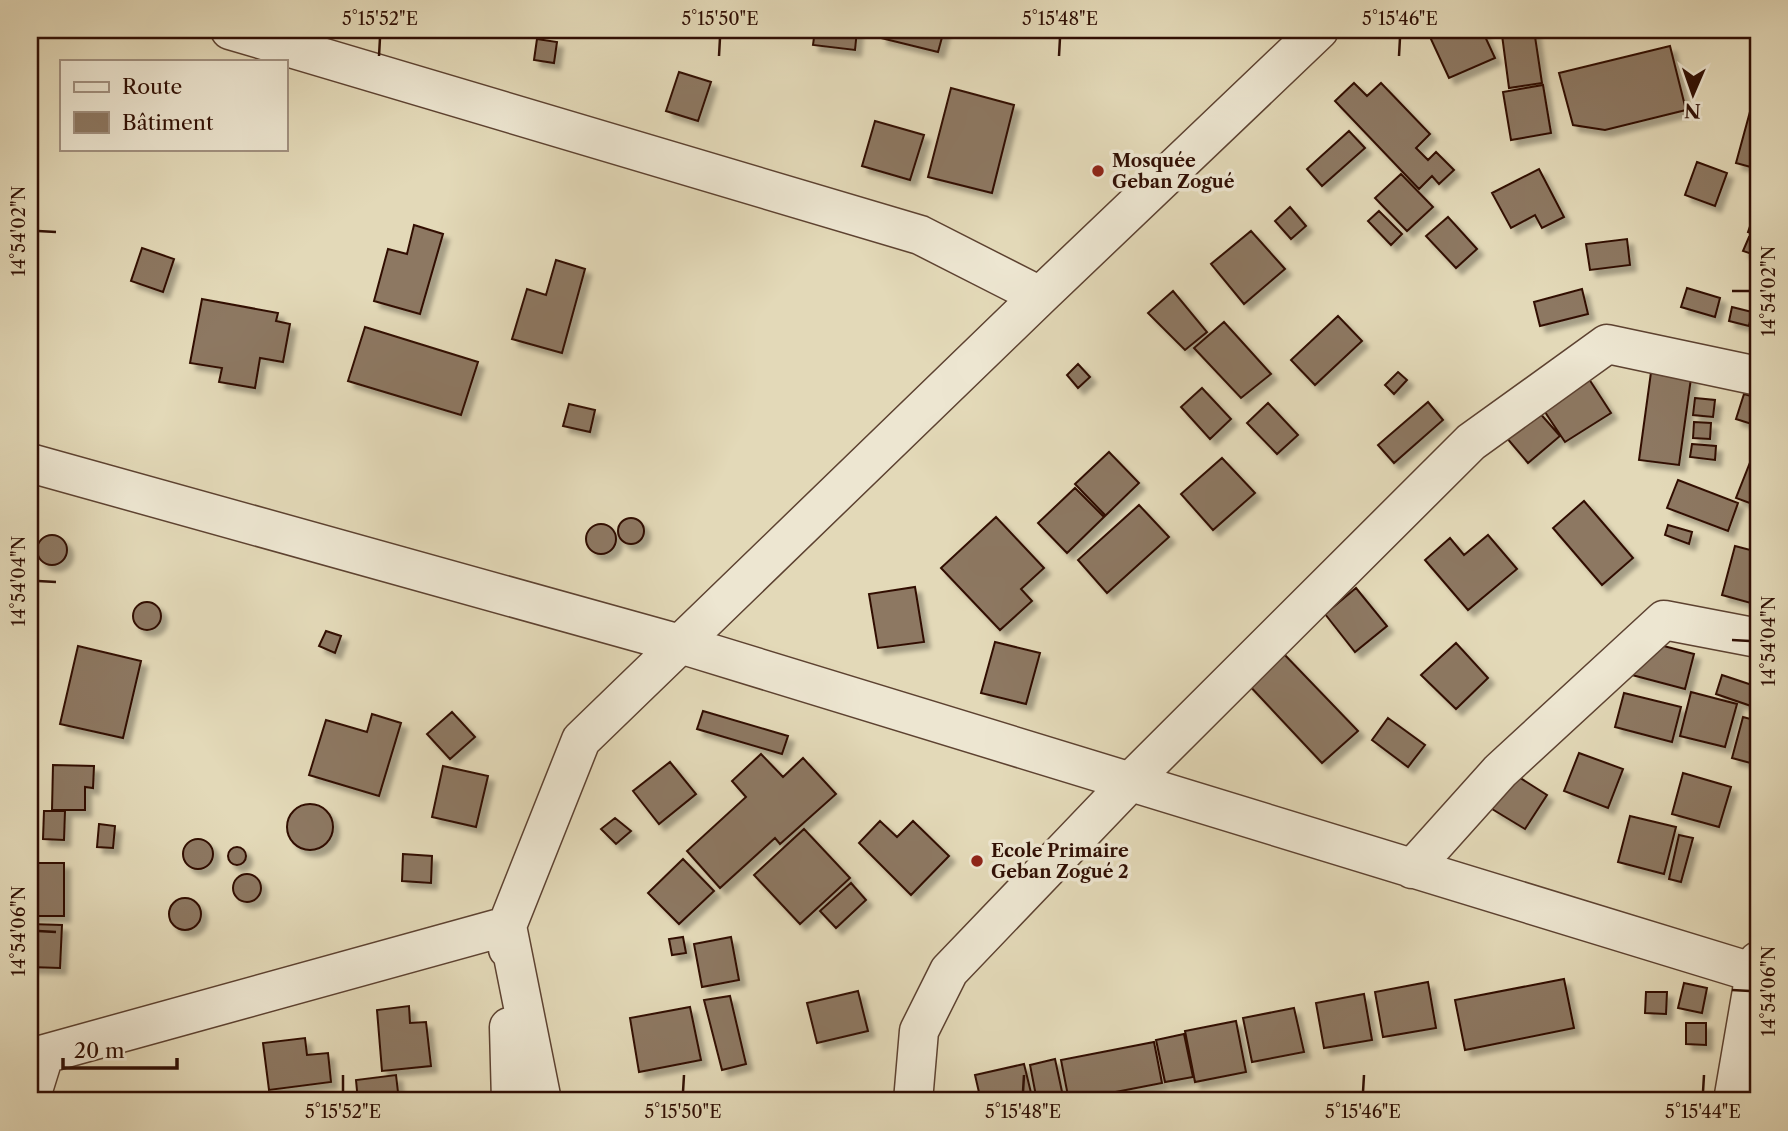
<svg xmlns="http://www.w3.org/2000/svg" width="1788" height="1131" viewBox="0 0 1788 1131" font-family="'Libre Caslon Text',serif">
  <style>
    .building { fill: #8d7862; stroke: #300f04; stroke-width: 2; filter: url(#shadow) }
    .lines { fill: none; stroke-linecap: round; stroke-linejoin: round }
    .minor-casing { stroke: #5d4231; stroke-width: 41 }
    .tertiary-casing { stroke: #5d4231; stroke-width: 41 }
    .minor { stroke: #ede6d1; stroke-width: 38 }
    .tertiary { stroke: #ede6d1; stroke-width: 38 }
    .ticks { fill: none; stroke: #300f04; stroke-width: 2.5 }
    .poi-dot { fill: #8f2418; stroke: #ede6d1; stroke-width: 2.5 }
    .labels { text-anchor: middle; stroke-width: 7; stroke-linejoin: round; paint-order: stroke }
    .poi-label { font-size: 18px; font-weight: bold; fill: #300f04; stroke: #ede6d1; text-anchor: start }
    .neatline { fill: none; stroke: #300f04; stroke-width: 2.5 }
    .ticks-label { font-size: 18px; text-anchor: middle; fill: #300f04 }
  </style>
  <defs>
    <filter id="shadow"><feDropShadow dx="6" dy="6" stdDeviation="2" flood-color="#0004"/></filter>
  </defs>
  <rect width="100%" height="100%" fill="#e3d9b8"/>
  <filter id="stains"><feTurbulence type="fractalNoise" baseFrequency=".00286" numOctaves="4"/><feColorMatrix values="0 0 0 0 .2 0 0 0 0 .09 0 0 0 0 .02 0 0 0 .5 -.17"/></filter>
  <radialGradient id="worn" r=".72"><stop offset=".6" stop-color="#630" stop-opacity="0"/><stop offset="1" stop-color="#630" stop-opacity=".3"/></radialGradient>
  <path class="building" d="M815,30H857L855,50L813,45Z
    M883,30H944L938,52L881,38Z
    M1446,30H1482L1495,58L1449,78L1430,37Z
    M1534,30L1542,83L1509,88L1502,35Z
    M537,39L557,42L554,63L534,60Z
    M1670,46L1686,110L1605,130L1573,125L1559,73Z
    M679,72L711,82L698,121L666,111Z
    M1354,83L1367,96L1381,83L1430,134L1416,148L1428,160L1436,152L1454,170L1439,184L1432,176L1419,189L1335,101Z
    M1543,85L1551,133L1511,140L1503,92Z
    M951,88L1014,105L992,193L928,177Z
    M1751,108L1758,110V169L1736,163Z
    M875,121L924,135L910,180L862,166Z
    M1349,131L1365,148L1322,186L1307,169Z
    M1697,162L1727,173L1715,206L1685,195Z
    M1539,169L1564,217L1542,228L1535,215L1511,228L1492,193Z
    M1401,174L1433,207L1407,231L1375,198Z
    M1758,203V235L1748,232Z
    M1290,207L1306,226L1291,239L1275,221Z
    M1379,211L1402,234L1391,245L1368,221Z
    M1448,217L1477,249L1456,268L1426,236Z
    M414,225L443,234L420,314L374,301L388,249L407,254Z
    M1251,231L1285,269L1244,304L1211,264Z
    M1749,237L1758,240V256L1743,251Z
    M1627,239L1630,265L1590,270L1586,244Z
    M142,248L174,259L163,292L131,281Z
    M556,260L585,269L562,353L512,339L527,289L546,295Z
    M1687,288L1720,298L1715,317L1681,307Z
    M1582,289L1588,314L1540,326L1534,302Z
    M1173,291L1207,332L1185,350L1148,313Z
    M202,299L278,313L276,321L290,324L283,362L260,358L255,388L219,382L222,368L190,363Z
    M1732,307L1752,312L1749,326L1729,321Z
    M1338,316L1362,341L1315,385L1291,360Z
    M1224,322L1271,374L1241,398L1194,348Z
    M365,327L478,362L461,415L348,381Z
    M1078,364L1090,377L1078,388L1067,375Z
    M1652,365L1692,371L1679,465L1639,460Z
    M1398,372L1407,380L1394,394L1385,385Z
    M1587,376L1611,413L1565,442L1541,406Z
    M1202,388L1231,419L1210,439L1181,407Z
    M1744,394L1758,398V426L1736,419Z
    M1695,398L1715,400L1713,417L1693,415Z
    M1428,402L1443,420L1394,463L1378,445Z
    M1268,403L1298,435L1277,454L1247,423Z
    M569,404L595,410L590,432L563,426Z
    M1537,410L1560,436L1528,463L1506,437Z
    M1694,422L1711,423L1710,439L1693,438Z
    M1692,444L1716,446L1715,460L1690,457Z
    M1109,452L1139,483L1104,517L1105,515L1075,484Z
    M1222,458L1255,493L1213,530L1181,494Z
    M1751,460L1758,462V506L1736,498Z
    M1678,480L1738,503L1728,531L1667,508Z
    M1075,488L1104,517L1067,553L1038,523Z
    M1584,501L1633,558L1602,585L1553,528Z
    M1139,505L1169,537L1107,593L1078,560Z
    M996,517L1044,568L1021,589L1032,601L1000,630L941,568Z
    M618 531a13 13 0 1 1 26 0a13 13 0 1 1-26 0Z
    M586 539a15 15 0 1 1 30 0a15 15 0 1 1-30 0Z
    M1668,525L1692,532L1689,544L1665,535Z
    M37 550a15 15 0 1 1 30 0a15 15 0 1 1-30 0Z
    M1488,535L1517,569L1468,610L1425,560L1450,538L1464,555Z
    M1735,546L1758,552V605L1722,595Z
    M915,587L924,642L878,648L869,594Z
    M1356,588L1387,626L1355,652L1325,614Z
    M133 616a14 14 0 1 1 28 0a14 14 0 1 1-28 0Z
    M326,631L341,636L335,653L319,646Z
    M1641,640L1694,654L1685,689L1632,675Z
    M995,642L1040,653L1026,704L981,693Z
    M1456,643L1488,678L1456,709L1421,675Z
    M78,646L141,661L123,738L60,724Z
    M1282,652L1358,731L1322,763L1246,682Z
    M1722,675L1758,687L1757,708L1716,694Z
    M1691,692L1737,704L1725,747L1680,736Z
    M1624,693L1681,707L1672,742L1615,727Z
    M703,711L788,736L782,754L697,729Z
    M452,712L475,737L450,759L427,734Z
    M372,714L401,723L379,796L309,775L326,720L367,732Z
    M1743,717L1758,721V765L1732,758Z
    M1388,718L1425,745L1408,767L1372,740Z
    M1579,753L1623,769L1608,808L1564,791Z
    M761,754L783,777L803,758L836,794L780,844L775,838L720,888L687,851L746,797L732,781Z
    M670,762L696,794L659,824L633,791Z
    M53,765L94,766L93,788L85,787V810H52Z
    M443,766L488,776L476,827L432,817Z
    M1683,773L1731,787L1719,827L1672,814Z
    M1514,774L1547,795L1525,829L1492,809Z
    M287 827a23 23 0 1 1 46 0a23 23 0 1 1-46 0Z
    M44,811H65L64,840L43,839Z
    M1630,816L1676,827L1664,874L1618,862Z
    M615,818L631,831L616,844L601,829Z
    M880,821L897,837L913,821L949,856L911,895L859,843Z
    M99,824L115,826L113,848L97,847Z
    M804,829L850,878L800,924L754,875Z
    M1679,835L1693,838L1681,882L1669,879Z
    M183 854a15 15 0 1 1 30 0a15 15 0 1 1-30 0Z
    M228 856a9 9 0 1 1 18 0a9 9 0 1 1-18 0Z
    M403,854L432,856L431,883L402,881Z
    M683,859L714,891L679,924L648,893Z
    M30,863H64V916H30Z
    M233 888a14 14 0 1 1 28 0a14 14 0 1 1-28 0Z
    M851,883L866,900L836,928L820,911Z
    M169 914a16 16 0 1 1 32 0a16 16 0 1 1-32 0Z
    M30,924L62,925L60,968L30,967Z
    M683,937L686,953L672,955L669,939Z
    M731,937L739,980L702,987L694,944Z
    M1564,979L1574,1028L1465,1050L1455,1000Z
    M1428,982L1436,1028L1383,1037L1375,992Z
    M1684,983L1707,988L1702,1013L1678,1008Z
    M858,991L868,1031L817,1043L807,1003Z
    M1646,992H1667L1666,1014L1645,1013Z
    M1364,994L1372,1040L1324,1048L1316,1003Z
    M730,996L746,1064L722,1070L704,1000Z
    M409,1006L410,1023L426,1022L431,1066L382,1071L377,1010Z
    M690,1007L701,1060L639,1072L630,1018Z
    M1294,1008L1304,1052L1252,1062L1243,1018Z
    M1236,1021L1246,1072L1195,1082L1185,1031Z
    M1686,1023H1706V1045L1686,1044Z
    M1184,1034L1193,1077L1165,1082L1156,1040Z
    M305,1038L307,1055L328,1053L331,1082L269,1090L263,1043Z
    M1154,1042L1162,1083L1069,1101L1061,1060Z
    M1055,1059L1064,1101H1037L1030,1065Z
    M1024,1064L1033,1101H981L975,1075Z
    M396,1075L399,1101H358L356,1080Z"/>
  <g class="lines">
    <defs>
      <path id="minor" d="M230,30L920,235L1040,296
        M30,463L680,644L1755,973L1758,976
        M1412,869L1500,771L1664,620L1758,638
        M509,1027L511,1101
        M30,1058L507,926L508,949
        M30,1100L44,1055
        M542,1101L507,926L581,740L1040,296L1319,30
        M913,1101L919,1031L949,971L1130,782L1471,442L1607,344L1758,376"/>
      <path id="tertiary" d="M1733,1101L1755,973L1758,961"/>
    </defs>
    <use href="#minor" class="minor-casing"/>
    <use href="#tertiary" class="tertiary-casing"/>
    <use href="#minor" class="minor"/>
    <use href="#tertiary" class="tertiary"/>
  </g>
  <path class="ticks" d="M379,56L380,38M719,56L720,38M1059,56L1060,38M1399,56L1400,38M38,231L56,232M1732,291H1750M38,581L56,582M1732,640L1750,641M38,931L56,932M1732,990L1750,991M343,1092V1075M683,1092L684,1075M1023,1092L1024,1075M1363,1092L1364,1075M1703,1092L1704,1075"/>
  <g class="poi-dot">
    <circle cx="1098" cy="171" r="7"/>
    <circle cx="977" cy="861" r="7"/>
  </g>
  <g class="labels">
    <g class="poi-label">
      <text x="1112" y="167">Mosquée<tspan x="1112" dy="21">Geban Zogué</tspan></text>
      <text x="991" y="857">Ecole Primaire<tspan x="991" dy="21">Geban Zogué 2</tspan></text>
    </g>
  </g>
  <rect width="1788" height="1131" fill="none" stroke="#e3d9b8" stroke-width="77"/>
  <rect x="60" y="60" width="228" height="91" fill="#ede6d1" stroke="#a1907f" stroke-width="2"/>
  <rect x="74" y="82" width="35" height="10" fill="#ede6d1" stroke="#a1907f" stroke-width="2"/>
  <text x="122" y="94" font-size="21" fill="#300f04">Route</text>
  <rect x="74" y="112" width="35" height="21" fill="#8d7862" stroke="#a1907f" stroke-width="2"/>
  <text x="122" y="130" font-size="21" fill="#300f04">Bâtiment</text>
  <g transform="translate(1693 94) rotate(182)" stroke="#ede6d1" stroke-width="5" paint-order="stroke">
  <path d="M0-5L12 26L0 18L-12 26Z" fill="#300f04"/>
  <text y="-10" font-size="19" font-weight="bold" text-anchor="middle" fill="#300f04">N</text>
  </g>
  <path d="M63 1058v10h114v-10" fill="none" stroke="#300f04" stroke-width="3.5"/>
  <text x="74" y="1058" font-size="21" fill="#300f04" stroke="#ede6d1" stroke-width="5" paint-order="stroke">20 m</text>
  <rect x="38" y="38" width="1712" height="1054" class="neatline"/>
  <g class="ticks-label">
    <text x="380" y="25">5°15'52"E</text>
    <text x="720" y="25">5°15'50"E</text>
    <text x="1060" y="25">5°15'48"E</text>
    <text x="1400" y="25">5°15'46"E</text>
    <text transform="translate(19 231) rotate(-90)" y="6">14°54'02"N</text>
    <text transform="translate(1769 291) rotate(-90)" y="6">14°54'02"N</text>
    <text transform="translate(19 581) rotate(-90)" y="6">14°54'04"N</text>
    <text transform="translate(1769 641) rotate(-90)" y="6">14°54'04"N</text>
    <text transform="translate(19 931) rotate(-90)" y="6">14°54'06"N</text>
    <text transform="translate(1769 991) rotate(-90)" y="6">14°54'06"N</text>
    <text x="343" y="1118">5°15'52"E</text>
    <text x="683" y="1118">5°15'50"E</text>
    <text x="1023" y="1118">5°15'48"E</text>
    <text x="1363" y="1118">5°15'46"E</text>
    <text x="1703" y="1118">5°15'44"E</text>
  </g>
  <rect width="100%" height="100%" filter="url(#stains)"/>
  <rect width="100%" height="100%" fill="url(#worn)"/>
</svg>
